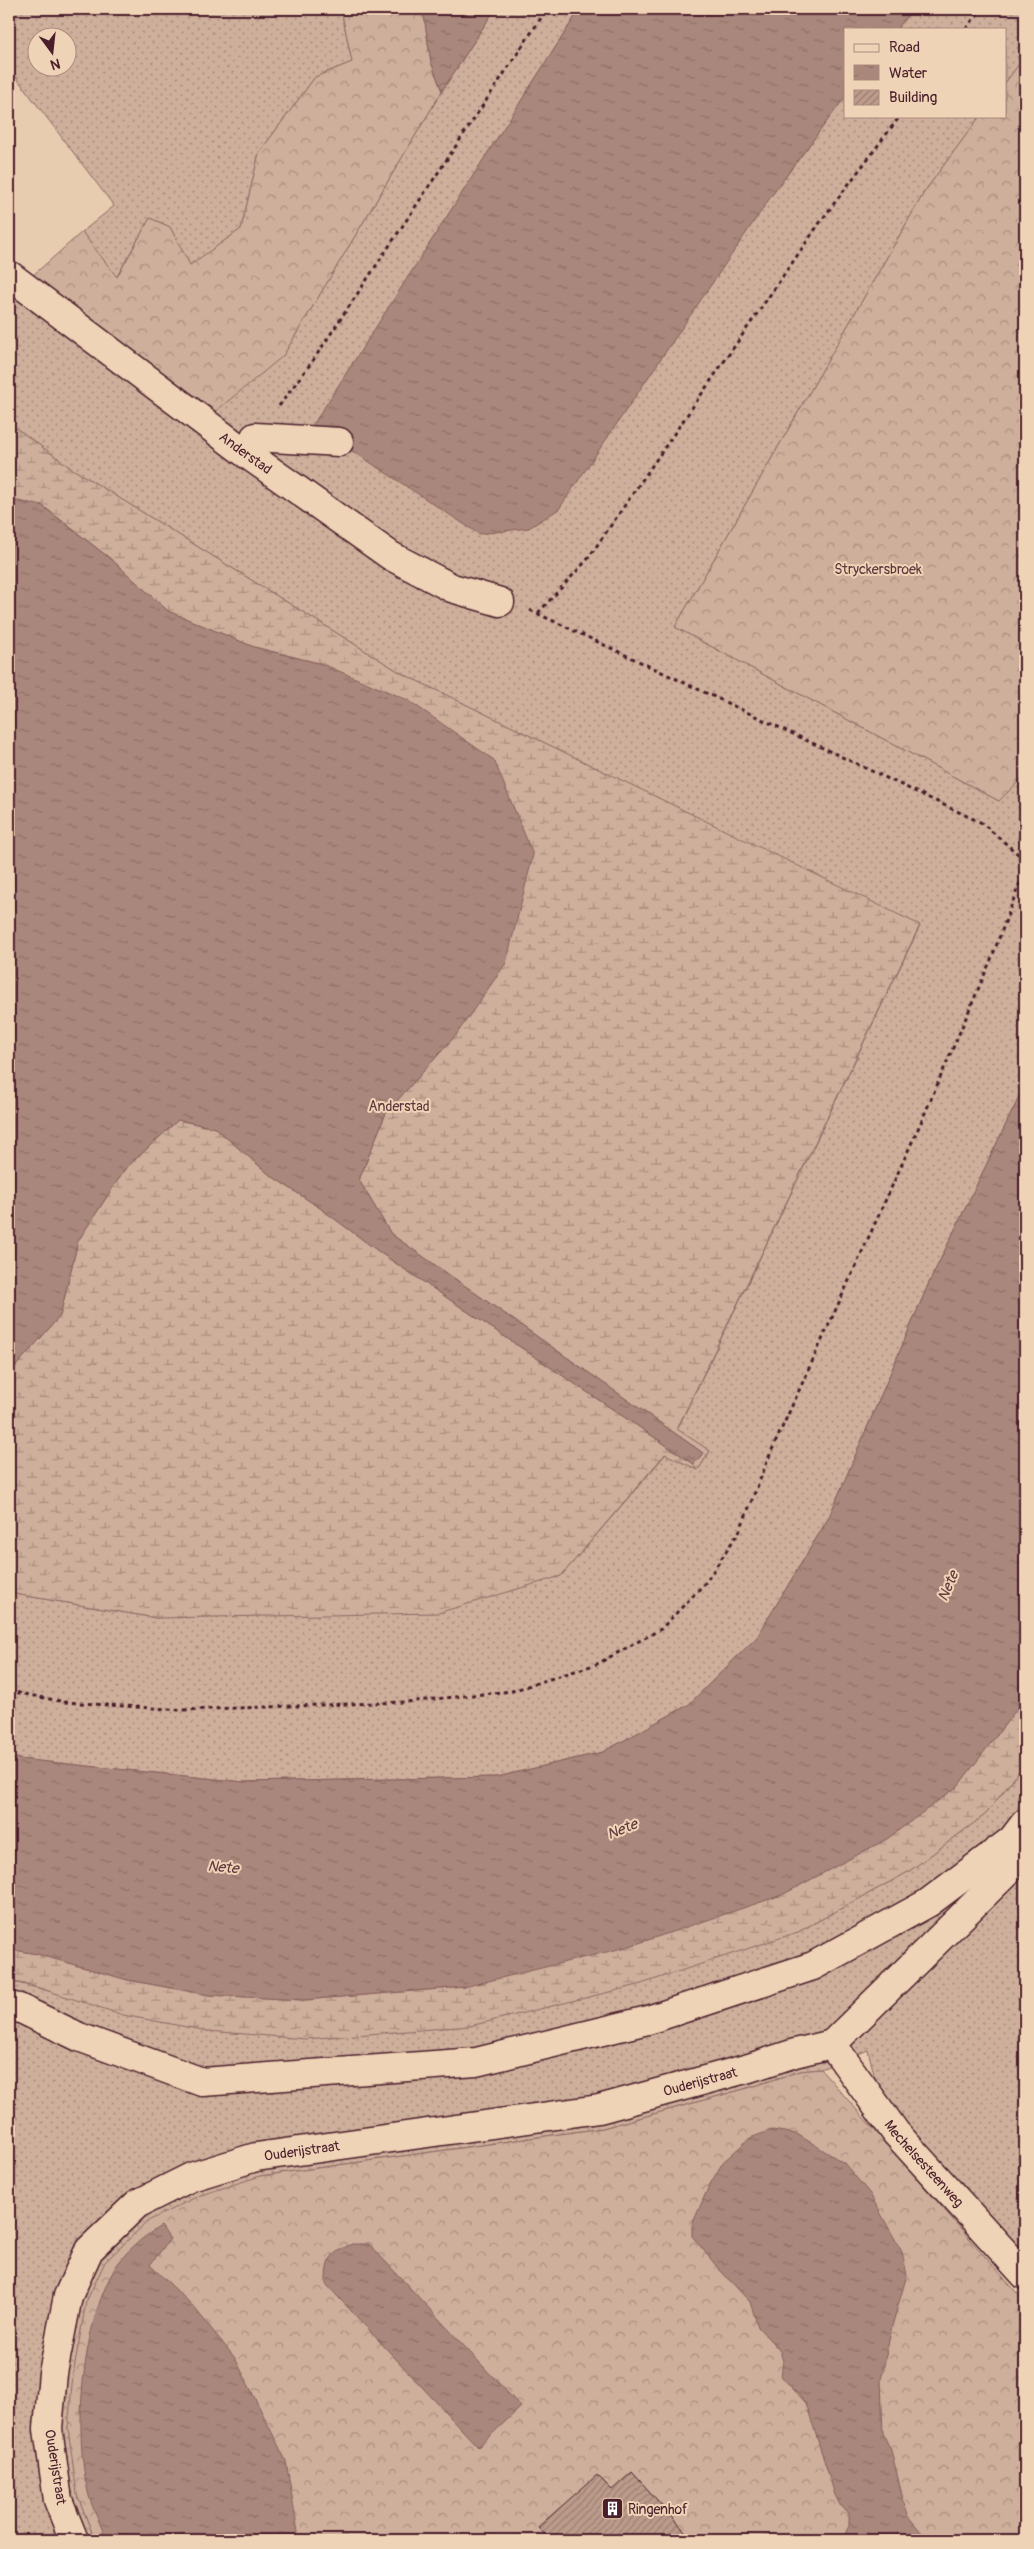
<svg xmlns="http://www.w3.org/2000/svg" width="1034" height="2549" viewBox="0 0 1034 2549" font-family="Pangolin,sans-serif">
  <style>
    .grass { fill: url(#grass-dots); stroke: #8c6763; fill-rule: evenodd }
    .forest { fill: url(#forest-crowns); stroke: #8c6763 }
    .wetland { fill: url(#wetland-marsh); stroke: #8c6763 }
    .water { fill: url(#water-ripples); stroke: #845d5b }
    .building { fill: url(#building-hatch); stroke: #4a1f2b }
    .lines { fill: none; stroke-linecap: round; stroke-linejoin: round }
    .minor-casing { stroke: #4a1f2b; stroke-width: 31 }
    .path { stroke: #4a1f2b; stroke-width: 3; stroke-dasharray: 4 4; stroke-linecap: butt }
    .minor { stroke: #efd3b6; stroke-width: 28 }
    .labels { text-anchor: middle; stroke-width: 4; stroke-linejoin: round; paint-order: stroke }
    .street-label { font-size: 14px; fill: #4a1f2b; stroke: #efd3b6 }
    .park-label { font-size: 14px; fill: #5e353c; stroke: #efd3b6 }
    .poi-label { font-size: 14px; fill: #4a1f2b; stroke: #efd3b6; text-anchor: start }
    .water-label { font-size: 15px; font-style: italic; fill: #62393f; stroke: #efd3b6 }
  </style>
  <defs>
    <pattern id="grass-dots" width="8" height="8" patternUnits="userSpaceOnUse" patternTransform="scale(1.25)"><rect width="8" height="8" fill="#ceaf9b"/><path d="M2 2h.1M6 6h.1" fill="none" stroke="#a98e7f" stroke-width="1.8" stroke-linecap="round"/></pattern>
    <pattern id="forest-crowns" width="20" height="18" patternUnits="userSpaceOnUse" patternTransform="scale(1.25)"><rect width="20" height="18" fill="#ceaf9b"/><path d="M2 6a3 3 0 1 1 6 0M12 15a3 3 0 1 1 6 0" fill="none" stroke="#a98e7f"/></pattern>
    <pattern id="wetland-marsh" width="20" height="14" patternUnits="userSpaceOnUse" patternTransform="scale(1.25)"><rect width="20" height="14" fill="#ceaf9b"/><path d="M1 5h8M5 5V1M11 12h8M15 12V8" fill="none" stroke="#a98e7f"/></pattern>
    <pattern id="water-ripples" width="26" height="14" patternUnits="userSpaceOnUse" patternTransform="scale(1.25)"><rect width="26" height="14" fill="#aa877b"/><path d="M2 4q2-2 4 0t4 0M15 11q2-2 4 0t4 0" fill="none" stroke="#8c6e65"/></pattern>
    <pattern id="building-hatch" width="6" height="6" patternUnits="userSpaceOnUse" patternTransform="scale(1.25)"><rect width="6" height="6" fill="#bc9b8b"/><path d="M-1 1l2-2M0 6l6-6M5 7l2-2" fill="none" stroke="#9b7e72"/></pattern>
  </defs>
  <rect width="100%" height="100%" fill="#e8ccb0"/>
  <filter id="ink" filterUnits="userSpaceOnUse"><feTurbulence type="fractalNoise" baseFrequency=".02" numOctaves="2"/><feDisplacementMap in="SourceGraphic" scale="10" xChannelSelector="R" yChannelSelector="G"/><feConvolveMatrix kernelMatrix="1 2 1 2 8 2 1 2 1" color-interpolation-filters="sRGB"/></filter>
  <g filter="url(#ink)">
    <path class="grass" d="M9,9H341L352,62L315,77L259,153L241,229L190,266L170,227L150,218L116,278L82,232L114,206L9,68ZM38,38H68V68H38Z
      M495,9H580L314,425L772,195L845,97V116H980L925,191L675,627L999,801L1025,775V1085L928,1285L829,1517L757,1637L688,1705L603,1752L497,1777L244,1782L9,1758V1593L156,1618L561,1576L666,1454L698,1470L710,1451L677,1430L920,926L401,673L71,468L9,423V276L283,356L442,91Z
      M912,9H1025V56L1005,83V29H897Z
      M1025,1763V2254L907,2125L876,2082L868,2050L821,2069L800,2071L755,2086L603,2128L260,2176L77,2494L95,2540H9V1981L208,2031L798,1932L908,1872L986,1814Z"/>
    <path class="forest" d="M341,9H423L431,62L442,91L283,356L216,411L31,277L82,232L117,277L150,218L170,227L190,265L241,229L259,153L315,77L352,62Z
      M1025,56V775L999,801L675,627L925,191L980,116H1005V83Z
      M821,2069L1025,2302V2540H95L77,2494L68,2428L73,2375L86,2302L105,2262L148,2221L198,2196L260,2176L603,2128L755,2086L800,2071Z"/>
    <path class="wetland" d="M9,423L71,468L401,673L920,925L677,1429L710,1451L698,1470L665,1454L561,1576L438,1613L156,1618L9,1593V1374L60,1316L78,1241L125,1169L178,1120L215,1128L270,1175L320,1208L382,1254L694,1464L703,1453L391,1234L359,1180L386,1113L456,1035L322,664L254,647L168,611L112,560L42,505L9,500Z
      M1025,1693V1763L986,1814L908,1872L798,1932L638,1985L470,2026L305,2039L208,2031L123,2015L30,1985L9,1981V1949L37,1954L128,1980L209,1995L303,2000L464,1987L1019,1706Z"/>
    <path class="water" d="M423,9H495L442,91L431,62Z
      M580,9H912L897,29H845V97L772,195L559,509L529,528L479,534L313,425Z
      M9,500L41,505L112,560L168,611L254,647L322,664L408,700L494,760L533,855L506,963L456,1035L386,1113L359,1180L391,1234L703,1453L694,1464L382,1254L320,1208L270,1175L215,1128L178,1120L125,1169L78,1241L60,1316L9,1374Z
      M1025,1085V1693L1019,1706L958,1786L887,1839L782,1895L627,1947L464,1987L303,2000L209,1995L128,1980L37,1954L9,1949V1758L244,1782L497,1777L603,1752L688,1705L757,1637L829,1517L928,1285Z
      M772,2130L797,2134L844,2163L870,2194L902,2252L907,2275L892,2326L881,2380L883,2434L891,2450L907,2515L928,2540H842L849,2526V2513L841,2507L835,2495L806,2403L781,2376L783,2361L780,2351L758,2327L750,2302L718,2268L692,2236V2225L709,2186L723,2162L750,2138Z
      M161,2226L170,2239L150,2265L192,2305L235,2358L286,2461L298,2532L296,2540H108L104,2534C99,2520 91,2506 88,2492C73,2430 82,2325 114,2270C124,2252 144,2236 161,2226Z
      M352,2244H369L521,2407L478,2447L326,2284C326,2260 329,2254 352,2244Z"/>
    <path class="building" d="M632,2472L693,2540H550L538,2527L597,2475L612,2490Z"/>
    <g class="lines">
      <defs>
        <g id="minor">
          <path id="s1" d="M9,275L244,452L391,556L452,588L500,602"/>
          <path d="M255,437L339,442"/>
          <path d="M9,2006L19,2008L79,2037L202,2082L476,2062L648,2020L813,1966L928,1903L1012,1840L1025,1823"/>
          <path id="s2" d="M832,2044L896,2133L1025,2275"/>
          <path d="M832,2044L1007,1872L1012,1840"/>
          <path id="s3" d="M74,2540L58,2500L48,2429L53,2373L68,2296L89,2250L137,2204L191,2177L256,2157L599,2109L749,2068L795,2053L832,2044"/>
        </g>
      </defs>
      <use href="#minor" class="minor-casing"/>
      <path class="path" d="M966,29L981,9
        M279,406L314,359L547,9
        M530,610L982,823L1025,860
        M538,613L587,560L821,221L900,116
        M9,1691L65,1702L181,1710L406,1702L512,1691L597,1664L661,1629L706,1582L740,1530L771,1452L922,1120L992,957L1025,869"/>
      <use href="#minor" class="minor"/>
    </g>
  </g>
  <defs>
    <symbol id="building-square" viewBox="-11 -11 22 22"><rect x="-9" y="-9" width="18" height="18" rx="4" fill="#4a1f2b" stroke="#efd3b6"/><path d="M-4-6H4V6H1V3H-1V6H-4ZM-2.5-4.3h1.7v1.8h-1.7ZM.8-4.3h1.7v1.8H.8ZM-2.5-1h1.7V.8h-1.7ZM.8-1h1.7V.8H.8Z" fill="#fff"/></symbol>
  </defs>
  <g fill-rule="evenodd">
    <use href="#building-square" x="600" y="2496" width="25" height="25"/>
  </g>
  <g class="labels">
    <g class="street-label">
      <text dy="5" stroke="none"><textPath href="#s1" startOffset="296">Anderstad</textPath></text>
      <text dy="5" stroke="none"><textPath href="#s3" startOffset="946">Ouderijstraat</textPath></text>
      <text dy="5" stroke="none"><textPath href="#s3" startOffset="541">Ouderijstraat</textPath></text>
      <text dy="5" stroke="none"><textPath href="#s2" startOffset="151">Mechelsesteenweg</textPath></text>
      <text transform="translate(56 2467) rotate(81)" y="5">Ouderijstraat</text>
    </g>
    <g class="park-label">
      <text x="878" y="574">Stryckersbroek</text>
      <text x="399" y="1111">Anderstad</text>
    </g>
    <g class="poi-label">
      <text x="628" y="2514">Ringenhof</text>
    </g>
    <g class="water-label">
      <text transform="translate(948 1586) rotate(-67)" y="5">Nete</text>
      <text transform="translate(622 1829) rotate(-22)" y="5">Nete</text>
      <text transform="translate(223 1867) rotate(5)" y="5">Nete</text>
    </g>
  </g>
  <rect width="1034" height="2549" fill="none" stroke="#efd3b6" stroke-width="30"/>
  <rect x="15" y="15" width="1004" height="2519" fill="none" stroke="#4a1f2b" stroke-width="2" filter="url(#ink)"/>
  <rect x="844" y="28" width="162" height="90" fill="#efd3b6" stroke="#ad8b7e"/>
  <rect x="854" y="44" width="25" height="8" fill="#efd3b6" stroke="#ad8b7e"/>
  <text x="889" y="52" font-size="15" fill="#4a1f2b">Road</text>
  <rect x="854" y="65" width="25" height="15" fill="url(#water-ripples)" stroke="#ad8b7e"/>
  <text x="889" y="78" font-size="15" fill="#4a1f2b">Water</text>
  <rect x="854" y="90" width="25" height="15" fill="url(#building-hatch)" stroke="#ad8b7e"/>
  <text x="889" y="102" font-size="15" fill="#4a1f2b">Building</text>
  <g transform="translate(52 52) rotate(165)"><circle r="24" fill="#efd3b6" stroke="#ad8b7e"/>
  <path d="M0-4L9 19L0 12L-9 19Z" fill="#4a1f2b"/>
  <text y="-8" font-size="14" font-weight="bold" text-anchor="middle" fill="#4a1f2b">N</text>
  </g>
</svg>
